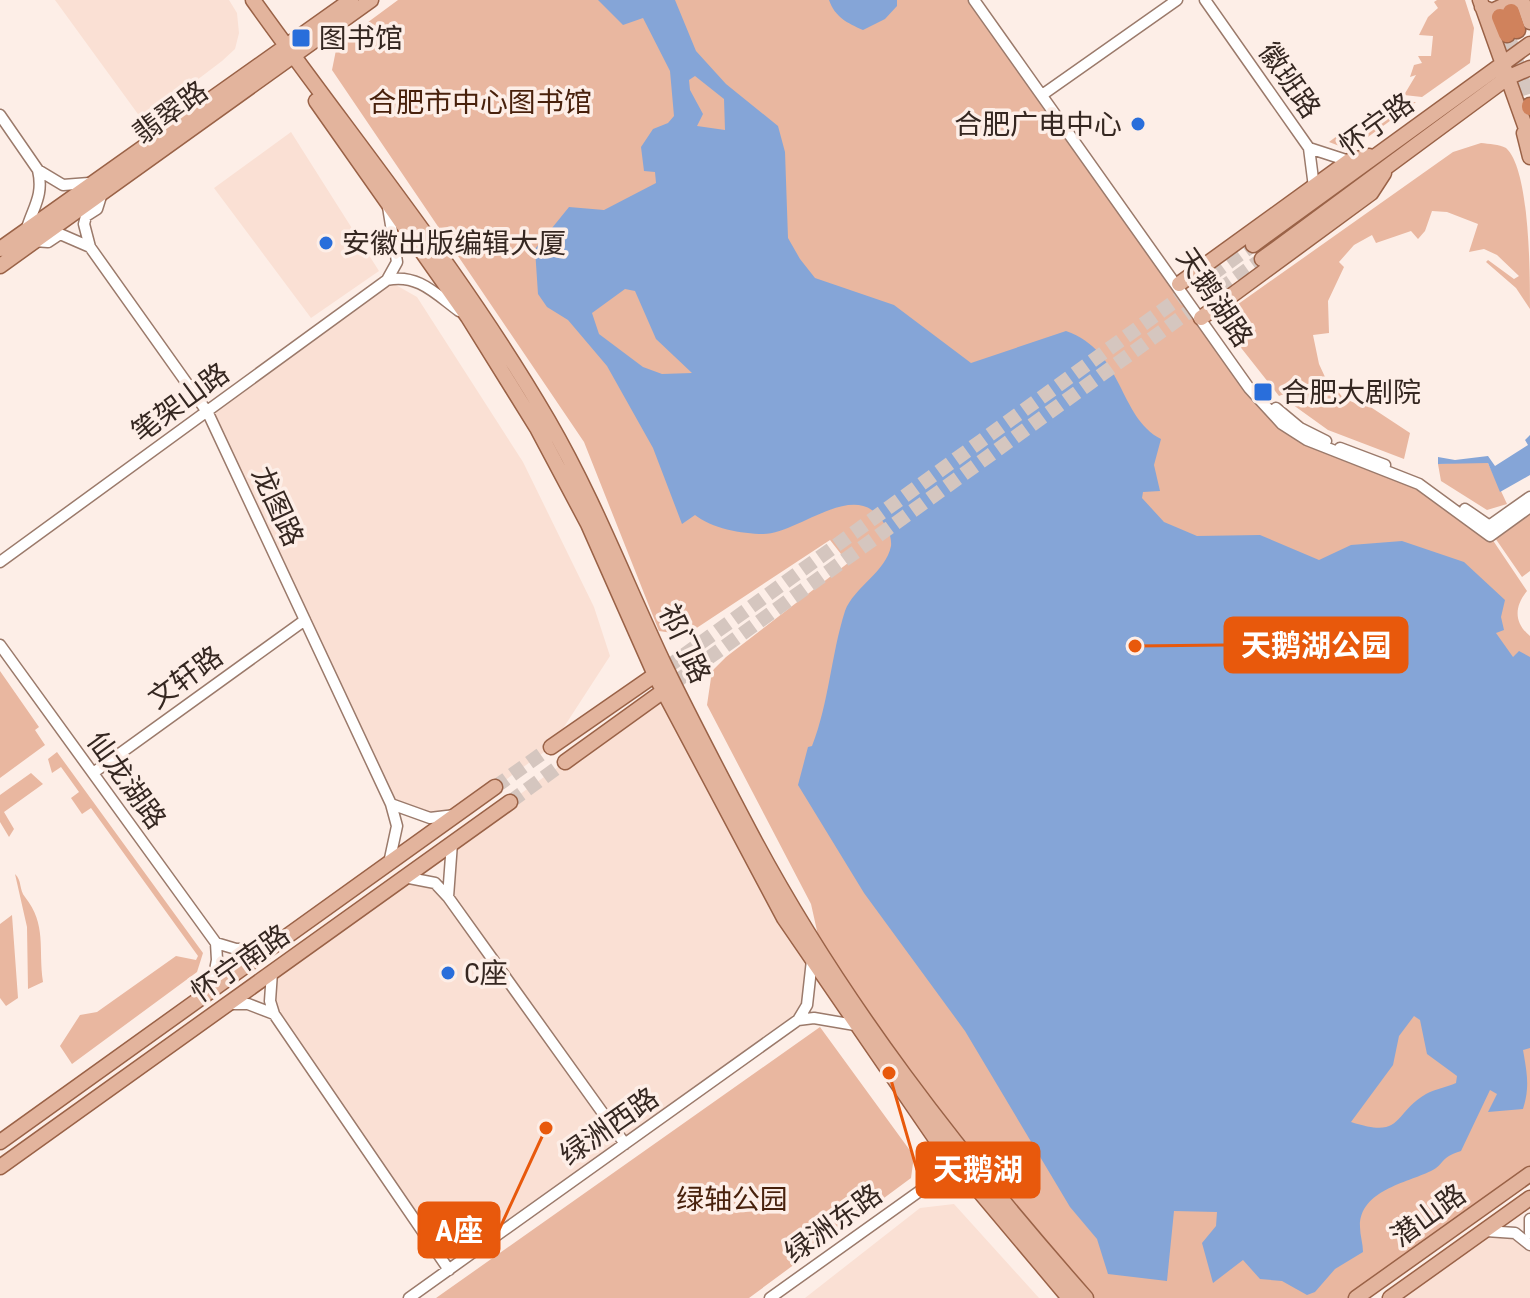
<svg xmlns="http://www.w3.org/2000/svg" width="1530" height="1298" viewBox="0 0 1530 1298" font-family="'Roboto Condensed','Noto Sans SC',sans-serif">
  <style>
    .built { fill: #fae0d4 }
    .green { fill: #e9b7a0 }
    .water { fill: #85a5d7; fill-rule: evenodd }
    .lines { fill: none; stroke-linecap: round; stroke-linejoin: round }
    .major-tunnel { stroke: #d5c6bf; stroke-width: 14; stroke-dasharray: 14 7; stroke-linecap: butt }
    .highway-tunnel { stroke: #d5c6bf; stroke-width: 16; stroke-dasharray: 16 8; stroke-linecap: butt }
    .minor-casing { stroke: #9b7a6b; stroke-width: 13 }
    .major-casing { stroke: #9a6247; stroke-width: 17 }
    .highway-casing { stroke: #9a6247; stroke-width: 19 }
    .minor { stroke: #fff; stroke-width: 10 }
    .major { stroke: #e3b49d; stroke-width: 14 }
    .highway { stroke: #d0825c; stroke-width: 16 }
    .poi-dot { fill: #296edb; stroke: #fdeee7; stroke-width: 3 }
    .labels { text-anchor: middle; stroke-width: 7; stroke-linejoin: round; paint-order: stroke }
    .poi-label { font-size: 28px; fill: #352721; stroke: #fdeee7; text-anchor: start }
    .street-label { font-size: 28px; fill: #352721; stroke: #fdeee7 }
    .park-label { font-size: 28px; fill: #48210c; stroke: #fdeee7 }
    .leader { fill: none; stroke: #e8590c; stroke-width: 3 }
    .callout-dot { fill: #e8590c; stroke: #fdeee7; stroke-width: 3 }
    .callout { fill: #e8590c; stroke: #e8590c; stroke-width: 3 }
    .callout-label { font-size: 30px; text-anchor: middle; font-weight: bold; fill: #fff }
  </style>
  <rect width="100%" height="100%" fill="#fdeee7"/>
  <path class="built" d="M55,0H229L237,13L239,33L235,49L222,61L143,121Z
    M291,132L379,271L311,318L214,188Z
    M387,280L417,297L523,462L594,607L610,656L551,747L457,815L430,818L391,804L208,413Z
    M664,691L812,960L810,992L798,1020L449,1270L274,1014L272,972L404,877L423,880L447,896L452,843Z
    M954,1204L1039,1298H805L920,1208Z
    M1504,1230L1530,1245V1298H1399L1484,1231Z"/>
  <path class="green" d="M398,0H974L1249,388L1282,424L1419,484L1490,536L1527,591C1514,607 1514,623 1530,636V1174L1356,1298H1086L975,1171L822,953L811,904L707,705L712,671L726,657L848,563L830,540L686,635L659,631L584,442L332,70L337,45Z
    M1437,0H1465L1474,28L1470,63L1422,97L1404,95L1416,75L1410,77L1414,65L1422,63L1418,56H1431L1433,36L1419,35L1428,17L1438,8L1434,2Z
    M1399,102H1416L1350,150L1329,142L1345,130L1348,134L1345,137L1356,140L1357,132L1364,133L1365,127L1371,128L1372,120L1380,121L1381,114H1389L1390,107L1398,108Z
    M1481,143C1489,144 1499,144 1506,148C1530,169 1530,274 1530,309L1516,288L1486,262L1488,260L1514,279L1519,276L1497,255L1484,249L1469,252L1478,224L1447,212L1432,211L1425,231L1418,239L1411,231L1376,243L1372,235L1354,245L1339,262L1344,267L1328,301L1329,333L1313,335L1319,364L1325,377L1279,396L1227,330L1234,307L1453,152Z
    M1330,381L1343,398L1362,406L1366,404L1410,433L1404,459L1328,430L1289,402Z
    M1483,461L1488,463L1507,504L1487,510L1441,481L1438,464Z
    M1530,509V571L1522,577L1493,535Z
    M0,671L39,727L35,730L45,745L0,778Z
    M57,752L203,953L197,972L72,1064L60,1046L80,1015L97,1012L176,956L196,960L198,956L91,808L82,814L71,798L79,792L61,767L52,773L48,759Z
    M31,773L43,784L4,812L14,829L9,837L0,822V795Z
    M15,874C22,880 19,890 25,897C47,925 38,948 43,982L28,989L27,927Z
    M12,915L18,998L6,1006L0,998V924Z
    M820,1027L914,1156L911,1178L749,1298H436Z"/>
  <path class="water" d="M598,0H675L696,51L726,84L778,126L785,152L788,238L800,259L815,278L894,305L971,363L1066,331C1124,351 1118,417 1161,439L1154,465L1160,491L1143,492L1142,498L1164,522L1197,536L1260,535L1319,560L1351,545L1402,541L1464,562L1505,600L1501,617L1504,630L1496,633L1513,657L1519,651L1530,657V1048L1523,1050C1527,1073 1530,1087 1523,1109L1488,1112L1497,1094L1490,1090L1461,1151C1439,1158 1445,1164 1431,1171C1406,1183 1359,1191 1360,1227C1360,1235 1363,1244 1363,1252L1335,1269L1315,1292L1307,1295L1282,1281L1260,1279L1243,1260L1213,1283L1202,1243L1216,1226L1217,1212L1174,1211L1167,1281L1108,1274L1097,1239L1070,1207L965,1031L864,893L798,785L808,747L812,746C829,703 831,655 845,611C854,587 886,572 891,546C892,536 887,527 881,519C853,480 798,534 763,534C742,534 711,528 695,515L682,524L653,448L607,366L568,320L547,307L538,294L535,249L569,207L604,210L656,183L655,172L644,171L641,147L653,129L668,123L674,116L670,71L643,18L623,25ZM695,76L724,99L725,130L697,126L703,114L690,90L689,80ZM625,289L635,291L656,339L692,373L662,374L643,367L599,334L592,313ZM1414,1016L1420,1020L1427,1054L1457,1076L1456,1083C1447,1087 1435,1089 1426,1094C1391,1115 1404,1139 1351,1122L1393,1065L1399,1036Z
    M829,0H897V6L885,19L863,30C847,23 835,17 829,0Z
    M1530,435V475L1500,492L1488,463L1438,464V457L1455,460L1488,456L1495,466L1528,445L1525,440Z"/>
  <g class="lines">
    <path class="major-tunnel" d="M666,668L1253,245
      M674,683L1262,259
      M495,787L551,747
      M510,802L565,762"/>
    <path class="highway-tunnel" d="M1507,34L1530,106"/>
    <defs>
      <path id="minor" d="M974,0L1249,388L1282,424L1307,440L1419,484L1490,536L1530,507
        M1205,0L1309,148L1314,187
        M1042,95L1177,0
        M0,115L38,170
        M1309,148L1349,161
        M388,207L397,262L387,280C417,273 436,294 459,311
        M26,231C33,207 44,196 38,170L63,185L89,183
        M34,241L48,242L60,234L90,247L84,224L86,216L97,209L102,193
        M90,247L208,413L391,804
        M1276,408L1300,428L1326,441
        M1340,448L1385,465
        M1465,509L1497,531
        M1486,528L1530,497
        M0,562L387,280
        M0,645L216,943
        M93,773L305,620
        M389,863L397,826L391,804L430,818L455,815
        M404,877L435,883L448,897L452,843
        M448,897L625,1144
        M812,960L807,1005L798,1020L814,1018L855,1025
        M211,991L217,960L216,943L236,949L270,948
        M229,1004H248L274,1014L270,1001L272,972
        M274,1014L449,1270
        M937,1141L924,1188L972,1187
        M1530,1219V1233
        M1486,1231L1515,1233L1530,1245
        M409,1298L798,1020
        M770,1298L924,1188"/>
      <path id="major" d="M253,0C353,140 461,271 548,420C594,499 626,584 665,666C692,722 721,777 750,832C840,1002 959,1154 1086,1298
        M1480,0L1530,140
        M1522,0L1530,22
        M1482,7L1492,11L1516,0
        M316,101L468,317L537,428L588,524L655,675L784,918L937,1141L1069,1298
        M1524,133L1530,157
        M1253,245L1530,44
        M0,249L351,0
        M1262,259L1507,78L1530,68
        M0,266L371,0
        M1179,284L1349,161L1369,156
        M1201,318L1371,193L1384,173
        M551,747L662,670
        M565,762L669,687
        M0,1142L495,787
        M0,1167L510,802
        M1356,1298L1530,1174
        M1390,1298L1530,1198"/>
      <path id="highway" d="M1511,12L1517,30
        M1500,17L1507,34
        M1530,106V107"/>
    </defs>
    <use href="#minor" class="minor-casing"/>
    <use href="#major" class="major-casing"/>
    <use href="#highway" class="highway-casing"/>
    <use href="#minor" class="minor"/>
    <use href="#major" class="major"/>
    <use href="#highway" class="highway"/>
  </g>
  <g class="poi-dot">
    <rect x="291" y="28" width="20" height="20" rx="4"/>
    <circle cx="1138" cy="124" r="8"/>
    <circle cx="326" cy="243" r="8"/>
    <rect x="1253" y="382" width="20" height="20" rx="4"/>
    <circle cx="448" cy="973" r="8"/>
  </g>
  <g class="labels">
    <g class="poi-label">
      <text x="319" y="48">图书馆</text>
      <text x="1122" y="134" text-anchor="end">合肥广电中心</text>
      <text x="342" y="253">安徽出版编辑大厦</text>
      <text x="1281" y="402">合肥大剧院</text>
      <text x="464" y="983">C座</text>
    </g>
    <g class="street-label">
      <text transform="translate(1290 80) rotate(55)" y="10">徽班路</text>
      <text transform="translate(170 112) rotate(-36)" y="10">翡翠路</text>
      <text transform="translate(1376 124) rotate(-36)" y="10">怀宁路</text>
      <text transform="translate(1215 297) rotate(56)" y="10">天鹅湖路</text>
      <text transform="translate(180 402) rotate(-36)" y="10">笔架山路</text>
      <text transform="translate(278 506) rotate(65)" y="10">龙图路</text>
      <text transform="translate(685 643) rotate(65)" y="10">祁门路</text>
      <text transform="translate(185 677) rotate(-36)" y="10">文轩路</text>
      <text transform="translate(127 780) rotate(54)" y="10">仙龙湖路</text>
      <text transform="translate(240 963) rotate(-35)" y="10">怀宁南路</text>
      <text transform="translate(609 1126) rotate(-35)" y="10">绿洲西路</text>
      <text transform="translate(1428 1215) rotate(-36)" y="10">潜山路</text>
      <text transform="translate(833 1223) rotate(-36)" y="10">绿洲东路</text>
    </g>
    <g class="park-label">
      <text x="480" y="112">合肥市中心图书馆</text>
      <text x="732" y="1209">绿轴公园</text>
    </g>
  </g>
  <path class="leader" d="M1135 646L1225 645M889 1073L917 1170M546 1128L499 1230"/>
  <g class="callout-dot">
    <circle cx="1135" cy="646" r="8"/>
    <circle cx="889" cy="1073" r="8"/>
    <circle cx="546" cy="1128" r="8"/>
  </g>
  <g class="callout">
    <rect x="1225" y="618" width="182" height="54" rx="8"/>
    <rect x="917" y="1143" width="122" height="54" rx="8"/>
    <rect x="419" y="1203" width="80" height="54" rx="8"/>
  </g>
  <g class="callout-label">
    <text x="1316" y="656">天鹅湖公园</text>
    <text x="978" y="1180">天鹅湖</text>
    <text x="459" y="1241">A座</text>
  </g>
</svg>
